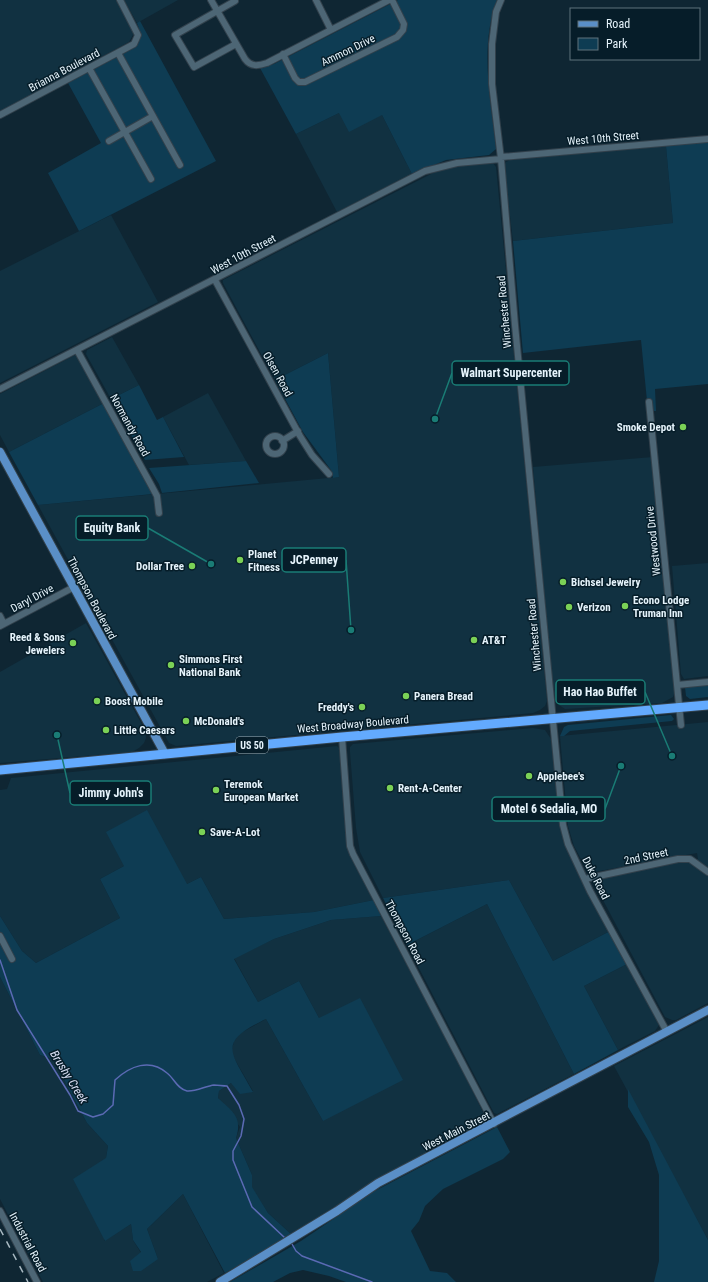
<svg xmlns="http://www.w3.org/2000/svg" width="708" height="1282" viewBox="0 0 708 1282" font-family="'Roboto Condensed',sans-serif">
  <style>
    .built { fill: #113141 }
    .green { fill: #0e3c53 }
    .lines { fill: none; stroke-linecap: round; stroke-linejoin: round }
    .stream { stroke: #5b6ab4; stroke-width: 1.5 }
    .minor-casing { stroke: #32414c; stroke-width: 8 }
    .major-casing { stroke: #32414c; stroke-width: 10 }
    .highway-casing { stroke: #32414c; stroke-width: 11 }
    .minor { stroke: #4d6675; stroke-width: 6 }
    .major { stroke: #5a8fc7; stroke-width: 8 }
    .highway { stroke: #63aafe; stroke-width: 9 }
    .rail { stroke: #aabac3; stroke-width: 1.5; stroke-dasharray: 7 7; stroke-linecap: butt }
    .poi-dot { fill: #7bd156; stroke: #061d29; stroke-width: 1.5 }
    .labels { text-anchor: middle; stroke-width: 3; stroke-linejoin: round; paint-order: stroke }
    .shield { fill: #061d29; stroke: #a2b3bc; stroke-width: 1 }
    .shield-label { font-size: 10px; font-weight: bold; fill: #e5f3fb }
    .street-label { font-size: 11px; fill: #e5f3fb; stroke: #061d29 }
    .poi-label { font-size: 11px; font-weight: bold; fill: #e5f3fb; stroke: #061d29; text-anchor: start }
    .water-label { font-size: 12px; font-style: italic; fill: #dce2f7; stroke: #061d29 }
    .leader { fill: none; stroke: #1a7c75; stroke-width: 1.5 }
    .callout-dot { fill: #1a7c75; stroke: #061d29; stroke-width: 1.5 }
    .callout { fill: #061d29; stroke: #1a7c75; stroke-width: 1.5 }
    .callout-label { font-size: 12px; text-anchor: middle; font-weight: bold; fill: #e5f3fb }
  </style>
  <rect width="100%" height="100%" fill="#0f2633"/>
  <path class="built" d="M0,0H116L134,33L129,42L0,112Z
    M124,0H178L137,23Z
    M339,113L382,115L412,174L337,212L296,134Z
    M666,146L673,223L513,241L504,166L506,162L510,160Z
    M488,162L493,163L496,167L547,701L545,706L540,710L533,713L176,746L169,743L38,505L339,477L328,353L275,380L223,283V280L435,172L453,167Z
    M111,215L158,302L0,383V271Z
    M112,337L139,385L111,399L86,354L87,350Z
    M77,354L106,402L9,452L0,435V394Z
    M208,393L246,461L189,465L163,417Z
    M653,457L675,692L673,697L662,703L565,709L559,705L553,691L533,467Z
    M708,563V676L684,679L681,674L672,566Z
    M86,623L145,730L146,738L144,743L139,748L132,752L0,763V672Z
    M708,722V1003L676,1020H672L665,1017L595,885L594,881L598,878L698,859L697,853L594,872L587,870L574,846L568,826L560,736Z
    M533,728L545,730L551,739L562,836L610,931L553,961L509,880L383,898L360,852L356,828L350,752V747L353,744Z
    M337,746L339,748L349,837L374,900L314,912L224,919L201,877L187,884L124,866L100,879L120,918L36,963L22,951L0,916V790L7,789L11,778Z
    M487,904L574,1074L497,1114L494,1113L407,945Z
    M381,916L454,1054L486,1118L484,1122L371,1183L292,1235L268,1213L251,1187L252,1175L236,1138L240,1127L218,1098L219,1091L231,1083L253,1091L231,1053L234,1041L239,1034L266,1019L323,1121L319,1018L299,981L258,1002L234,958L274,939L331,920Z
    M627,964L659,1025L655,1031L618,1050L584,986Z
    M0,977L40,1055L53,1059L87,1123L108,1146L106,1158L104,1241L131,1224L133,1240L141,1253L158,1259L147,1229L183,1194L224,1273L207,1282H43L0,1199Z
    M708,1017V1240L614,1066Z"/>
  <path class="green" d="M398,0H497C479,47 491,101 496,149L489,155L446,160L412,174L382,115L349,132L339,113L296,134L260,68L274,64Z
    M140,21L216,161L79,231L48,173L101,143L68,83L134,48C142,38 141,34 137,23Z
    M708,142V384L655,389L656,411H648L641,340L523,353L513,241L673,223L666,146Z
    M328,353L339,477L333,478L331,470L303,432L275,380Z
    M139,385L157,420L163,417L184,457L145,460L111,399Z
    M106,402L153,494L38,505L9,452Z
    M246,461L259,483L162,493L159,484L149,468Z
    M708,683V697L690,699L686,696L685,687L690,685Z
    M671,715L674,719L672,721L570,731L564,736H560L564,727L568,725Z
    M147,810L187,884L201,877L224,919L314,912L374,900L381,916L331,920L274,939L234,959L258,1002L299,981L319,1018L360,998L403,1080L323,1121L266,1019C216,1043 231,1051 253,1092L240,1094L231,1083L219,1091L218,1098C232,1111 243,1117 236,1138L252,1175V1187L268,1213L292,1235L225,1273L183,1194L147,1229L158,1259L141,1271H133L130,1261L141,1252L133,1240L131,1224L105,1241L73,1179L106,1158L108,1146L87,1123L53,1059L40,1055L0,977V916L22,951L36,963L120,918L100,879L124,866L106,832Z
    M509,880L553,961L610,931L627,964L584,986L618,1050L574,1074L487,904L407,945L383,898Z
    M628,1089L708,1240V1282H654L659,1261V1175L649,1142L628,1107Z
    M497,1127L510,1152L503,1159L443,1189L425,1206L419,1221L411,1231L430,1271L447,1273L456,1282H346L329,1276L303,1270L290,1273L273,1282H230L301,1241L373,1192Z"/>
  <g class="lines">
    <path class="stream" d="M0,960L17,1010L70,1095L78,1111L93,1117L103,1114L113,1105L115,1080C130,1066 150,1058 167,1073C174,1078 177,1089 187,1091C195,1092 206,1086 214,1085C218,1085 223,1086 227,1086L239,1105L244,1119L241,1136L233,1151V1160L252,1207L285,1238
      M292,1244L296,1251L302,1256L372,1282"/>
    <defs>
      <path id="minor" d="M211,0L245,59C251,67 258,66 267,63L389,0
        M316,0L331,30
        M501,0L496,12L492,44V84L501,159L515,325L563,825L568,844L590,891L667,1032
        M235,1L175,35L194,67L236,44
        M118,53L180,165
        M283,54L295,78L299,82H305L397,37L403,30L404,24L392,0
        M89,68L151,179
        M0,115L134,44L138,35L120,0
        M109,141L153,116
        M501,157L708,139
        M215,280L300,436L312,455L329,474
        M77,350L150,483L157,496L159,513
        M0,389L425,171L457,163L501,159
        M649,402L681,725
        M266 445a9 9 0 1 1 18 0a9 9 0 1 1-18 0Z
        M282,441L298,431
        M0,616L4,624
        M0,626L74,587
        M677,685L708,682
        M342,737L350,846L353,854L494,1124
        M585,879L678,859H690L708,872
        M0,936L12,959
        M0,1211L37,1282"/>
      <path id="major" d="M0,452L165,754
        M220,1282L337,1211L378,1183L708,1010"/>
      <path id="highway" d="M0,770L342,737L708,705"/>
    </defs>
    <use href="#minor" class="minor-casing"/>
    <use href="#major" class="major-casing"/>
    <use href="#highway" class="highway-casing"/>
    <use href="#minor" class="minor"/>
    <use href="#major" class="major"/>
    <use href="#highway" class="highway"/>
    <path class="rail" d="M0,1229L28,1282"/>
  </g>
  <g class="poi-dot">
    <circle cx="683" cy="427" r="4"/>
    <circle cx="240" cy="560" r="4"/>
    <circle cx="192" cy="566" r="4"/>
    <circle cx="563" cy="582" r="4"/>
    <circle cx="625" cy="606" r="4"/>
    <circle cx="569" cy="607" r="4"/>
    <circle cx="474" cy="640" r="4"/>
    <circle cx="73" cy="643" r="4"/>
    <circle cx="171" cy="665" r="4"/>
    <circle cx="406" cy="696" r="4"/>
    <circle cx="97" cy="701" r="4"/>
    <circle cx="362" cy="707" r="4"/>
    <circle cx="186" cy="721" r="4"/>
    <circle cx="106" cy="730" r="4"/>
    <circle cx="529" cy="776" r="4"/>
    <circle cx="390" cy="788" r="4"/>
    <circle cx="216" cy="790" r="4"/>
    <circle cx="202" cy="832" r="4"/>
  </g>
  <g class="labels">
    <rect class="shield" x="236" y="737" width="32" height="16" rx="3"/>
    <g class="shield-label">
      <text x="252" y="749">US 50</text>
    </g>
    <g class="street-label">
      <text transform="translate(348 50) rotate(-26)" y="4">Ammon Drive</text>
      <text transform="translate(64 70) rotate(-28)" y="4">Brianna Boulevard</text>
      <text transform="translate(603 138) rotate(-5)" y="4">West 10th Street</text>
      <text transform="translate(243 254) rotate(-28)" y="4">West 10th Street</text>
      <text transform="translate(504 312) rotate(-95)" y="4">Winchester Road</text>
      <text transform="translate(278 374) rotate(61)" y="4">Olsen Road</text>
      <text transform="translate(130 425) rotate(61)" y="4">Normandy Road</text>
      <text transform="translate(653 541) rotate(-96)" y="4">Westwood Drive</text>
      <text transform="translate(32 598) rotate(-28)" y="4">Daryl Drive</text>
      <text transform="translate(92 598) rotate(62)" y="4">Thompson Boulevard</text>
      <text transform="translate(534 635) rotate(-95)" y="4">Winchester Road</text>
      <text transform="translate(353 724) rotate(-5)" y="4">West Broadway Boulevard</text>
      <text transform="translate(646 856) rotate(-12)" y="4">2nd Street</text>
      <text transform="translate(596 878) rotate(63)" y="4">Duke Road</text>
      <text transform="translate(405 932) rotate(62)" y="4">Thompson Road</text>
      <text transform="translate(456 1131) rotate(-27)" y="4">West Main Street</text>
      <text transform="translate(28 1242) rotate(62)" y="4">Industrial Road</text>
    </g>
    <g class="poi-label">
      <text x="675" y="431" text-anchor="end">Smoke Depot</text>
      <text x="248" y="558">Planet<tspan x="248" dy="13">Fitness</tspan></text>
      <text x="184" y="570" text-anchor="end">Dollar Tree</text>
      <text x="571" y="586">Bichsel Jewelry</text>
      <text x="633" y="604">Econo Lodge<tspan x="633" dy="13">Truman Inn</tspan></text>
      <text x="577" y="611">Verizon</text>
      <text x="65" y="641" text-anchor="end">Reed &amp; Sons<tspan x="65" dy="13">Jewelers</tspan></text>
      <text x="482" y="644">AT&amp;T</text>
      <text x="179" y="663">Simmons First<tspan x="179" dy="13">National Bank</tspan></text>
      <text x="414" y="700">Panera Bread</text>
      <text x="105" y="705">Boost Mobile</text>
      <text x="354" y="711" text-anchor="end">Freddy's</text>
      <text x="194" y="725">McDonald's</text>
      <text x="114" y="734">Little Caesars</text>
      <text x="537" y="780">Applebee's</text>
      <text x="224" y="788">Teremok<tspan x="224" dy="13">European Market</tspan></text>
      <text x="398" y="792">Rent-A-Center</text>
      <text x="210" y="836">Save-A-Lot</text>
    </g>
    <g class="water-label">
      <text transform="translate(69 1077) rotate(58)" y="4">Brushy Creek</text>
    </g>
  </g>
  <path class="leader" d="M435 419L452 373M211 564L148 528M351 630L346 560M672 756L645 692M57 735L70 793M621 766L605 809"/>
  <g class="callout-dot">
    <circle cx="435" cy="419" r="4"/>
    <circle cx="211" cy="564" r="4"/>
    <circle cx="351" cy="630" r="4"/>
    <circle cx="672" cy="756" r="4"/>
    <circle cx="57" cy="735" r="4"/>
    <circle cx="621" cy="766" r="4"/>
  </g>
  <g class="callout">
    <rect x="452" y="361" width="117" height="24" rx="4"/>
    <rect x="76" y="516" width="72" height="24" rx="4"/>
    <rect x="282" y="548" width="64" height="24" rx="4"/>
    <rect x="556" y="680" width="89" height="24" rx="4"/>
    <rect x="70" y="781" width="81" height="24" rx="4"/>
    <rect x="492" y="797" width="113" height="24" rx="4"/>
  </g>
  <g class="callout-label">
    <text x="511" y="377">Walmart Supercenter</text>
    <text x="112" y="532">Equity Bank</text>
    <text x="314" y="564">JCPenney</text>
    <text x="600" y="696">Hao Hao Buffet</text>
    <text x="111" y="797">Jimmy John's</text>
    <text x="549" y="813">Motel 6 Sedalia, MO</text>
  </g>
  <rect x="570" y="8" width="130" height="52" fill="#061d29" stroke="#5f737d"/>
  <rect x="578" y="21" width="20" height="6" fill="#5a8fc7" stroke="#5f737d"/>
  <text x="606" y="28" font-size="12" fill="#e5f3fb">Road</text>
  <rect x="578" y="38" width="20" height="12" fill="#0e3c53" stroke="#5f737d"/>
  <text x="606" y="48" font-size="12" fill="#e5f3fb">Park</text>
</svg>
